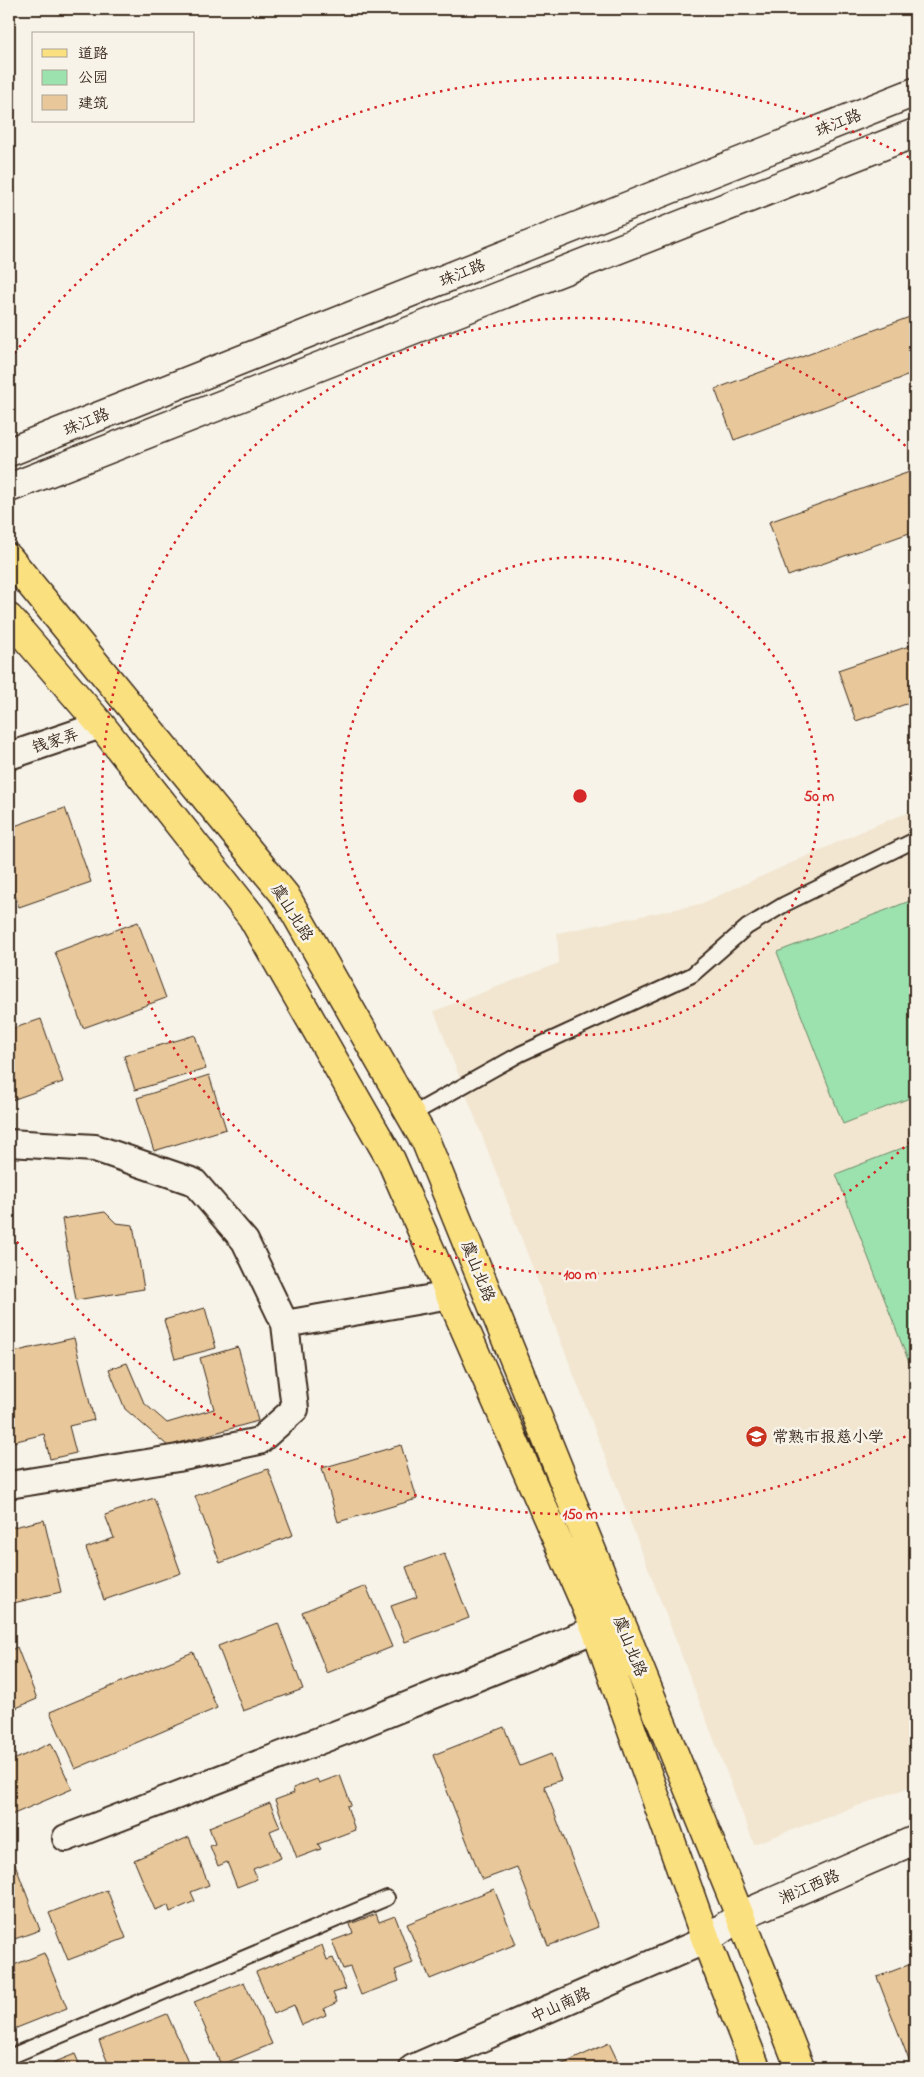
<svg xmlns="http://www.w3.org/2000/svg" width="924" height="2077" viewBox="0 0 924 2077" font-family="'Indie Flower','LXGW WenKai TC',sans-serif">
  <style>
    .built { fill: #f2e6d1 }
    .green { fill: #9ce2ae; stroke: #6c8666 }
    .building { fill: #e8c89a; stroke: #3b2a1e }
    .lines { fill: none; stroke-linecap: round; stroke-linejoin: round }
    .lane-casing { stroke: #3b2a1e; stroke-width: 18 }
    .street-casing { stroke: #3b2a1e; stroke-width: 30 }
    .secondary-casing { stroke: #3b2a1e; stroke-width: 31 }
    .primary-casing { stroke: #3b2a1e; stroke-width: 31 }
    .lane { stroke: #f7f3e8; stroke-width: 14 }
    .street { stroke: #f7f3e8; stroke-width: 26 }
    .secondary { stroke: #f7f3e8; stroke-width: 28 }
    .primary { stroke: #fbe080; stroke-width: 28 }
    .ring { fill: none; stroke: #d62828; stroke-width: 2.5; stroke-dasharray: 2.5 5 }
    .labels { text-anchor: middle; stroke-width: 5; stroke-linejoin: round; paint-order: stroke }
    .street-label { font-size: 16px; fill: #3b2a1e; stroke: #f7f3e8 }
    .poi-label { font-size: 16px; fill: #3b2a1e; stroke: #f7f3e8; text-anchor: start }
    .centre { fill: #d62828; stroke: #f7f3e8; stroke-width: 2.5 }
    .ring-label { font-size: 15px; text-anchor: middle; font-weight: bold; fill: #d62828; stroke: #f7f3e8; stroke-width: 5; stroke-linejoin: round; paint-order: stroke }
  </style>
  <rect width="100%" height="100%" fill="#f7f3e8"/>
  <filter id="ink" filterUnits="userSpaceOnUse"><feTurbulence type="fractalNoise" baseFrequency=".02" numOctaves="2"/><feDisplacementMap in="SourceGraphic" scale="10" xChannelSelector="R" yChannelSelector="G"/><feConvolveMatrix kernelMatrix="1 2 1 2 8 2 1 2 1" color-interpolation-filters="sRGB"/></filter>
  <g filter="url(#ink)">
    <path class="built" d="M915,810V1785L754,1844L434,1011L559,963L557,933L700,904L878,824Z"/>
    <path class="green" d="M915,899V1096L843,1124L777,952Z
      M915,1143V1378L836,1174Z"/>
    <path class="building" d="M445,9H476L445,13Z
      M915,315V373L734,440L715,389Z
      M915,470V531L788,576L769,522Z
      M915,644V701L856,721L838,670Z
      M65,808L91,882L19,907L9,877V828Z
      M138,922L166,998L83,1028L55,952Z
      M41,1019L63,1082L9,1101V1030Z
      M195,1035L206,1069L135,1090L124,1056Z
      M209,1075L226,1129L154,1151L137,1098Z
      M105,1212L116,1223L133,1225L144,1289L76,1300L62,1219Z
      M9,1259L14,1279L9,1281Z
      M205,1308L216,1348L175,1359L164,1320Z
      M74,1338L94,1420L69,1426L76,1453L50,1459L44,1434L9,1443V1353Z
      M238,1347L258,1421L168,1446L125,1409L109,1369L127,1363L144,1403L167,1423L214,1409L200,1358Z
      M401,1445L417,1499L338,1522L322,1468Z
      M268,1469L293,1535L220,1563L195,1496Z
      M154,1498L181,1573L104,1600L86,1548L114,1538L105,1515Z
      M44,1520L61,1592L9,1604V1528Z
      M444,1553L469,1618L405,1642L391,1606L417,1597L406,1567Z
      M366,1586L392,1647L327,1673L302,1612Z
      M278,1623L303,1689L243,1711L218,1646Z
      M17,1647L37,1699L9,1711V1651Z
      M193,1652L217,1708L75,1769L50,1712Z
      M504,1727L520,1766L551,1754L561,1780L544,1786L598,1927L548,1946L517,1867L482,1880L433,1755Z
      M51,1743L72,1789L9,1816V1762Z
      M340,1775L351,1805L347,1806L355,1830L318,1844L321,1849L297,1858L275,1800L294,1793L293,1788L317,1779L319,1783Z
      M270,1803L280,1827L270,1831L281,1858L253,1869L257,1879L237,1887L227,1862L218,1866L210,1846L215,1844L209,1827Z
      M189,1837L209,1885L191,1892L195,1901L170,1912L168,1905L155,1910L134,1860Z
      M15,1864L40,1930L9,1941V1866Z
      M494,1889L516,1944L430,1979L407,1924Z
      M107,1890L126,1938L68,1960L49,1913Z
      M376,1914L379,1922L395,1916L413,1963L395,1970L399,1981L361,1995L350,1967L343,1969L332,1941L353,1933L350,1924Z
      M322,1945L327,1960L333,1958L346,1989L333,1993L337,2002L324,2009L326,2015L302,2025L294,2005L274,2014L256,1972Z
      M44,1953L67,2008L9,2031V1967Z
      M911,1964L915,1977V2068H912L877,1977Z
      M244,1982L272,2044L221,2065L194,2002Z
      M167,2014L191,2068H110L99,2041Z
      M609,2043L621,2068H554Z
      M75,2054L81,2068H40Z"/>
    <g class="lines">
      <defs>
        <path id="lane" d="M411,1115L520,1054L692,975L747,927L785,904L915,840
          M9,2057L387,1898"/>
        <path id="street" d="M9,756L101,725
          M9,1143L95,1148L194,1182L245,1241L285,1324L295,1409L259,1441L178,1458L9,1485
          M285,1324L450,1295
          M66,1838L347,1730L596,1629
          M413,2068L706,1940"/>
        <path id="secondary" d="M9,452L915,92
          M9,488L915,133
          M706,1940L740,1916L915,1840"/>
        <path id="primary" d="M9,558L285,895L426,1142L740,1916L800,2068
          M9,618L101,725L252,917L391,1160L596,1629L706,1940L756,2068"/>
      </defs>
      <use href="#lane" class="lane-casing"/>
      <use href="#street" class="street-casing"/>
      <use href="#secondary" class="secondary-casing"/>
      <use href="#primary" class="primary-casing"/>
      <use href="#lane" class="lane"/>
      <use href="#street" class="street"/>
      <use href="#secondary" class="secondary"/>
      <use href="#primary" class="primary"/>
    </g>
  </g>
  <g class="ring">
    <circle cx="580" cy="796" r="239"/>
    <path d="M915 1137A478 478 0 1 1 915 455"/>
    <path d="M912 1433A718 718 0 0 1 10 1233M10 359A718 718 0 0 1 912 159"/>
  </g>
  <defs>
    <symbol id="school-disc" viewBox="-11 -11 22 22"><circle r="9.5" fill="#c8321e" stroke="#f7f3e8"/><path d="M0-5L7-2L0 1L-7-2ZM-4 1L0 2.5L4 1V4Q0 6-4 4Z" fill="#fff"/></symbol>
  </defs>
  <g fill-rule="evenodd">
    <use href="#school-disc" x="744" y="1424" width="25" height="25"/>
  </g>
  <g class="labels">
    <g class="street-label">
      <text transform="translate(838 122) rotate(-22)" y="6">珠江路</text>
      <text transform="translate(462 272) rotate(-22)" y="6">珠江路</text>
      <text transform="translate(86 421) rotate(-22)" y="6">珠江路</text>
      <text transform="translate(55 740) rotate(-18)" y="6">钱家弄</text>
      <text transform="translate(293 912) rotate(58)" y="6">虞山北路</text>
      <text transform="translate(479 1271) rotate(68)" y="6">虞山北路</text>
      <text transform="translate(631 1646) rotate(68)" y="6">虞山北路</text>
      <text transform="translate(809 1886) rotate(-23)" y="6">湘江西路</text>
      <text transform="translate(560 2004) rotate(-24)" y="6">中山南路</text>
    </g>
    <g class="poi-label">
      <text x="772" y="1442">常熟市报慈小学</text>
    </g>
  </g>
  <circle cx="580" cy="796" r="8" class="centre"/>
  <g class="ring-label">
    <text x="819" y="801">50 m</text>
    <text x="580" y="1279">100 m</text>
    <text x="580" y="1519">150 m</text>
  </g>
  <rect width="924" height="2077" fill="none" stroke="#f7f3e8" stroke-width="30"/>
  <rect x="15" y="15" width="894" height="2047" fill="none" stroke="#3b2a1e" stroke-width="2" filter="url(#ink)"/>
  <rect x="32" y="32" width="162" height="90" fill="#f7f3e8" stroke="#aca397"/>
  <rect x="42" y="49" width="25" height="8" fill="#fbe080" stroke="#aca397"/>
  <text x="78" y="58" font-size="15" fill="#3b2a1e">道路</text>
  <rect x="42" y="70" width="25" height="15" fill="#9ce2ae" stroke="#aca397"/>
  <text x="78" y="82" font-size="15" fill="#3b2a1e">公园</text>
  <rect x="42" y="95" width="25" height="15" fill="#e8c89a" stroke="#aca397"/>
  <text x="78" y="108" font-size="15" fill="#3b2a1e">建筑</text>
</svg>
